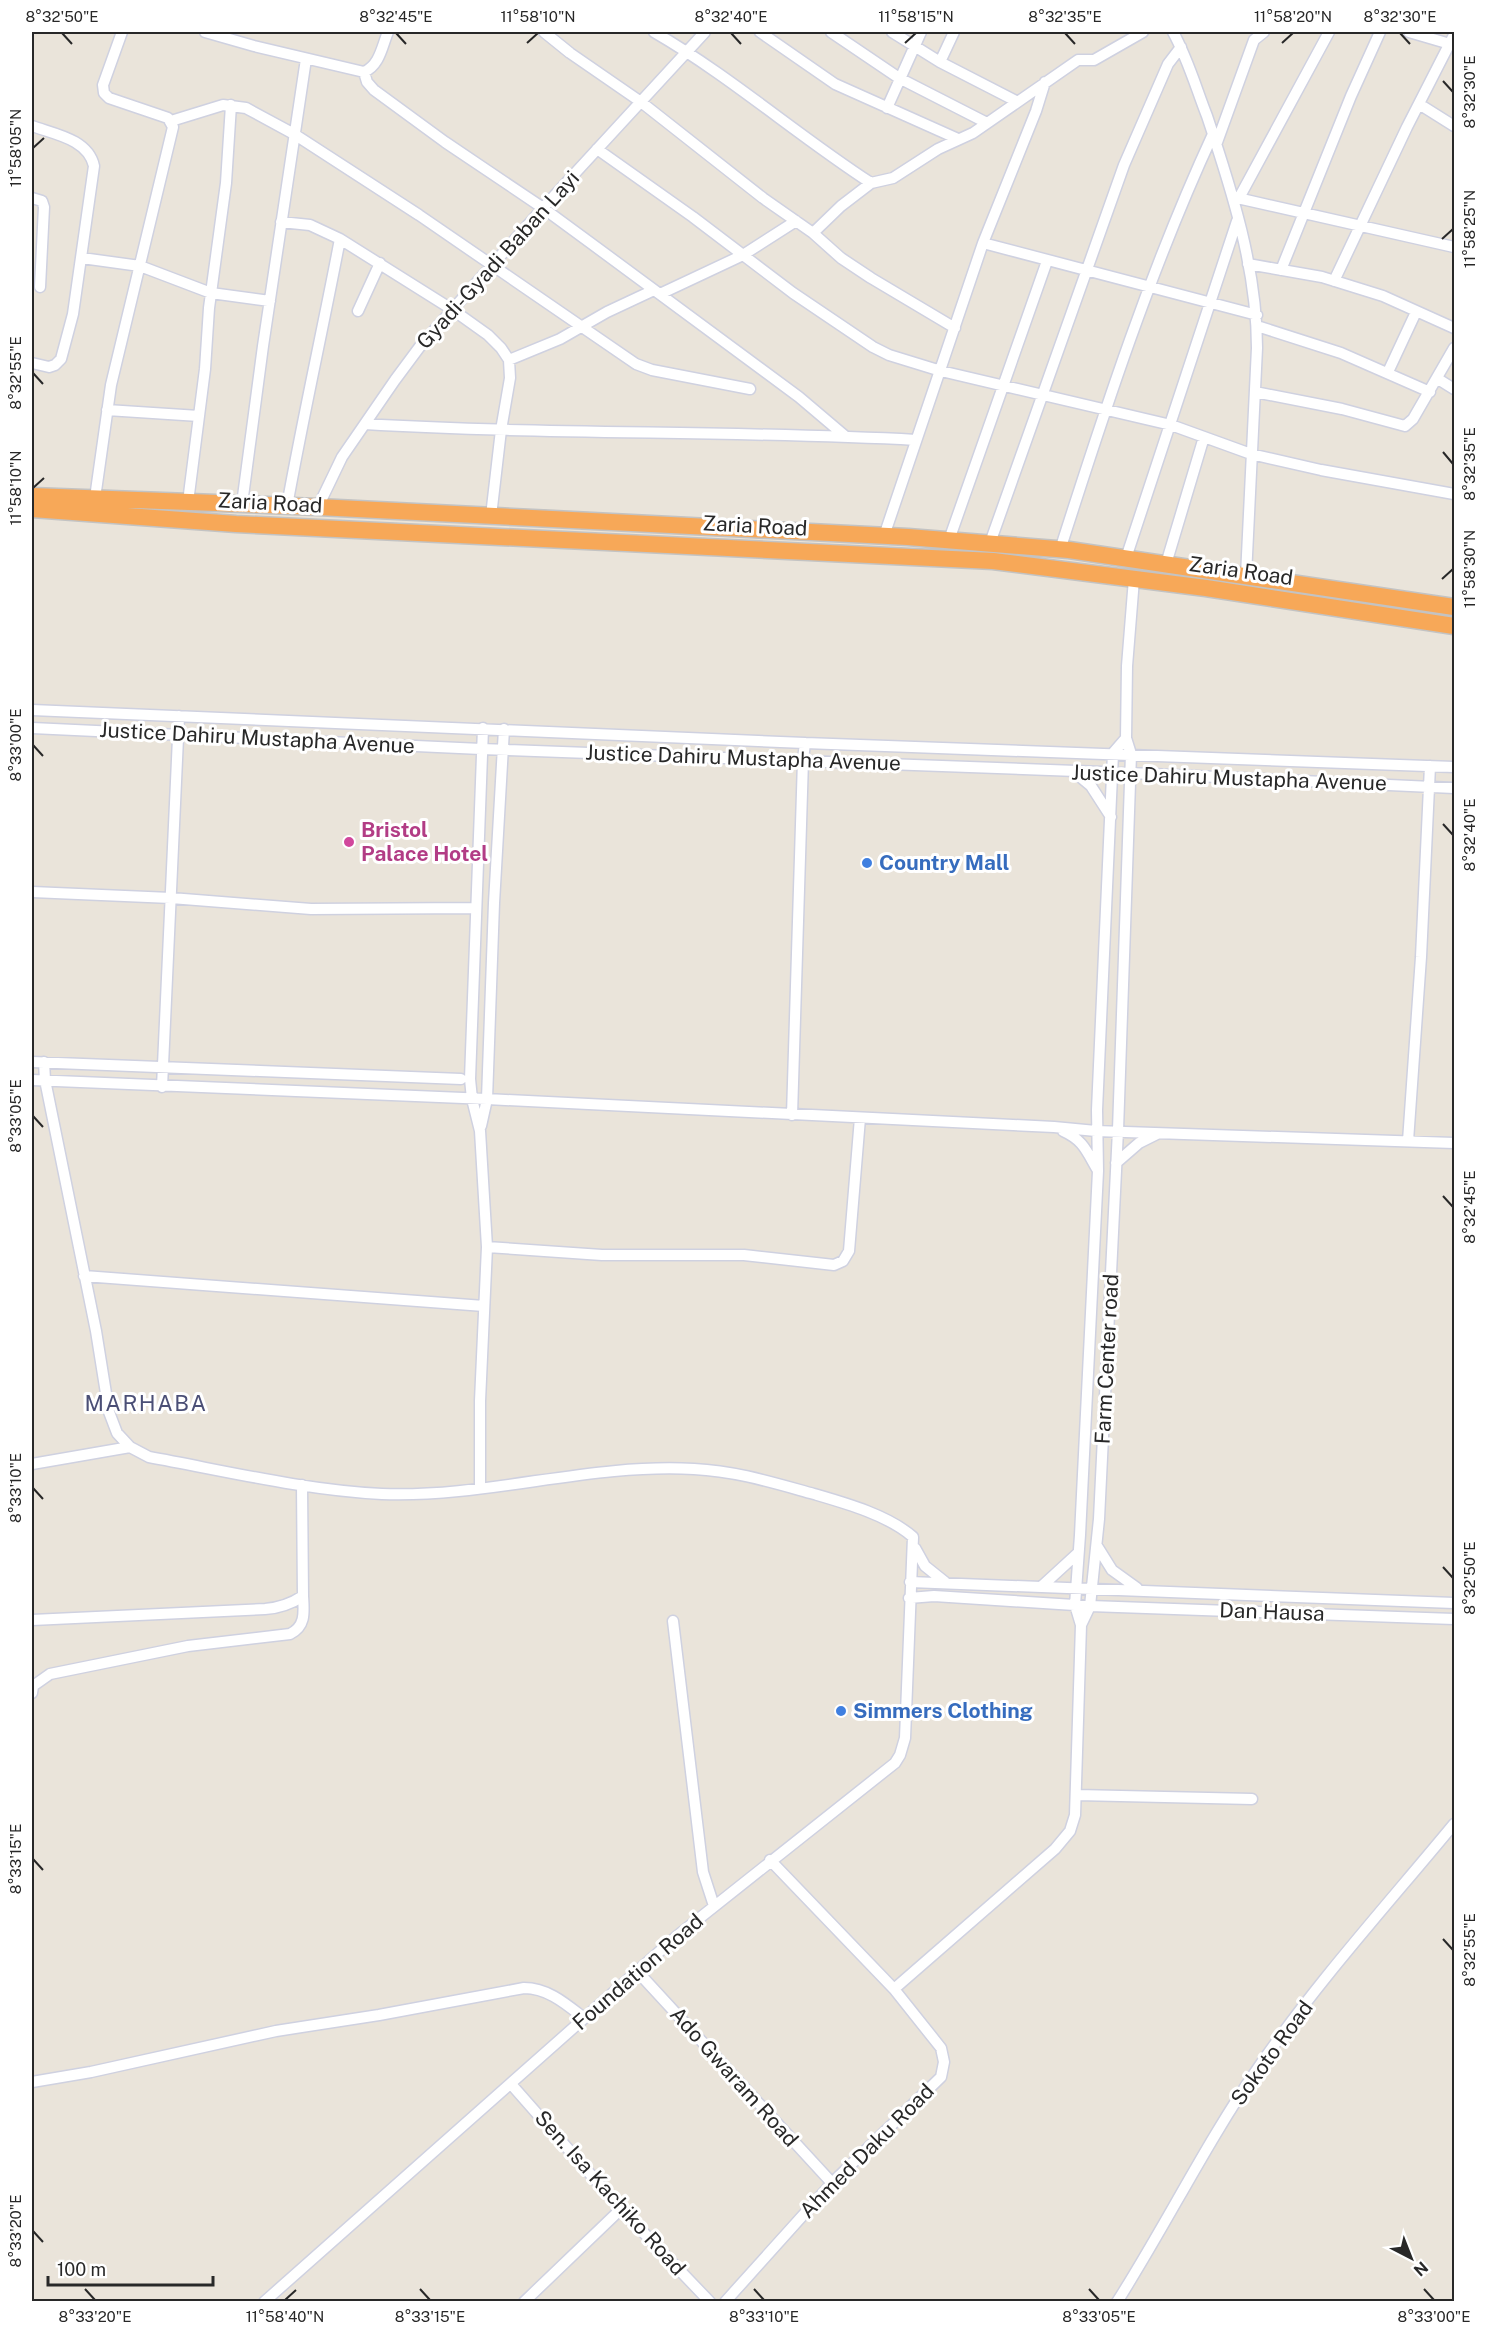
<svg xmlns="http://www.w3.org/2000/svg" width="1486" height="2333" viewBox="0 0 1486 2333" font-family="'Public Sans',sans-serif">
  <style>
    .lines { fill: none; stroke-linecap: round; stroke-linejoin: round }
    .minor-casing { stroke: #cfd1e0; stroke-width: 13 }
    .highway-casing { stroke: #c3c3c3; stroke-width: 19 }
    .minor { stroke: #fff; stroke-width: 10 }
    .highway { stroke: #f7a858; stroke-width: 16 }
    .ticks { fill: none; stroke: #282828; stroke-width: 2 }
    .hotel-dot { fill: #d1479c; stroke: #fff; stroke-width: 2 }
    .shop-dot { fill: #3f7fe0; stroke: #fff; stroke-width: 2 }
    .labels { text-anchor: middle; stroke-width: 6; stroke-linejoin: round; paint-order: stroke }
    .street-label { font-size: 21px; fill: #282828; stroke: #fff }
    .hotel-label { font-size: 21px; font-weight: bold; fill: #b23c85; stroke: #fff; text-anchor: start }
    .shop-label { font-size: 21px; font-weight: bold; fill: #366cbe; stroke: #fff; text-anchor: start }
    .neighbourhood-label { font-size: 22px; letter-spacing: 1.5px; fill: #4b4f76; stroke: #fff }
    .neatline { fill: none; stroke: #282828; stroke-width: 2 }
    .ticks-label { font-size: 15px; text-anchor: middle; fill: #282828 }
  </style>
  <rect width="100%" height="100%" fill="#eae4da"/>
  <g class="lines">
    <defs>
      <path id="minor" d="M205,32L254,46L364,72C380,65 382,46 388,32
        M544,32L570,53L641,102L763,198L813,233L841,258L871,278L955,328
        M654,32C730,76 797,135 871,183
        M760,32L835,84L958,139
        M831,32L899,78L987,123
        M892,32L940,62L1016,101
        M1173,32C1188,59 1196,88 1207,116C1232,191 1257,269 1257,348L1246,576
        M1409,32L1450,44
        M940,62L954,32
        M364,72L367,82L374,90L445,142L543,208L592,244L799,397L845,436
        M1419,104L1454,126
        M887,108L921,32
        M171,121L223,105L246,108L294,134L419,215L636,364L652,370L750,389
        M32,126C54,134 88,139 94,166L73,314L61,359L55,365L49,367L32,363
        M1216,145L1254,40L1264,32
        M597,149L693,217L793,293L873,347L889,355L941,371L1171,425L1251,454L1321,470L1454,494
        M1233,197L1454,247
        M32,198L42,201L44,207L40,287
        M1239,198L1329,32
        M281,222L310,225L340,239L453,310L488,335L501,348L509,360L510,378L501,430L491,516
        M813,233L841,206L871,183L893,178L938,149L973,133L1078,60H1094L1143,32
        M983,243L1257,315
        M82,258L140,266L211,293L270,301
        M1248,264L1322,277L1383,296L1454,328
        M1281,270L1351,96L1380,32
        M1334,281L1407,127L1454,35
        M660,294L743,255L796,221
        M358,311L380,263
        M1257,326L1341,353L1430,392
        M509,360L560,339L607,312L654,290
        M1388,372L1416,312
        M1438,379L1454,389
        M1255,392L1342,409L1405,426L1413,419L1454,348
        M107,410L199,416
        M365,424C548,435 732,430 916,440
        M95,498L111,385L173,127L168,118L109,98L104,93L103,85L122,32
        M188,502L205,369L209,308L226,183L231,105
        M242,504L263,346L306,59
        M287,506C303,417 323,328 340,239
        M318,507L342,457L395,380L421,345L543,208L705,32
        M884,536L983,243L1036,111L1045,82
        M949,540L1047,261
        M990,543L1124,165L1168,64L1181,47
        M1060,550C1105,409 1151,268 1213,134
        M1126,558L1237,221
        M1166,564L1204,437
        M32,710L805,743L1454,767
        M32,728L481,749L1130,773L1454,788
        M1126,738L1127,666L1134,579
        M1073,771L1091,786L1111,817
        M32,892L171,898L311,909L476,908
        M32,1062L461,1079
        M44,1062L45,1080L96,1331L109,1412L117,1433L130,1447L149,1457C226,1471 304,1490 382,1494C487,1498 589,1463 694,1469C736,1471 774,1483 814,1494C845,1503 888,1515 913,1537L905,1738L900,1755L895,1763L677,1936L264,2302
        M32,1080L487,1099L1054,1127L1096,1131L1454,1143
        M162,1087L179,716
        M792,1115L803,760L805,743
        M481,1126L487,1099L494,903L504,729
        M1063,1131C1083,1140 1086,1150 1097,1169
        M1408,1141L1421,957L1430,766
        M1116,1163L1139,1143L1157,1134
        M487,1247L602,1255H744L834,1265L843,1261L849,1251L860,1118
        M84,1276L484,1306
        M32,1464L130,1447
        M480,1488V1401L487,1247L480,1131L472,1099L470,1079L483,728
        M1097,1546L1112,1570L1137,1588
        M915,1548L925,1566L945,1582
        M910,1582L1454,1603
        M1042,1586L1078,1553
        M909,1598L934,1596L1090,1606L1454,1619
        M32,1620L265,1609C279,1608 291,1604 303,1596L302,1485
        M673,1621L703,1872L714,1906
        M32,1693L33,1686L50,1674L188,1646L290,1634C306,1626 304,1612 303,1596
        M1077,1795L1252,1799
        M637,1971L832,2183
        M894,1989L1055,1849L1070,1831L1075,1815L1081,1625L1075,1605L1080,1535L1098,1171L1097,1110L1113,753L1126,738L1131,754L1118,1130L1099,1519L1090,1606L1081,1625
        M32,2082L91,2072L276,2031L379,2015L524,1988C548,1988 566,2004 584,2018
        M511,2084L621,2209L710,2302
        M524,2302L621,2209
        M725,2302L832,2183L941,2077L944,2062L941,2048L894,1989L770,1860
        M1117,2302C1166,2225 1206,2143 1258,2068C1317,1982 1388,1904 1454,1824"/>
      <path id="highway" d="M32,496L318,507L908,537L1069,550L1454,607
        M32,509L236,524L993,561L1206,588L1454,626"/>
    </defs>
    <use href="#minor" class="minor-casing"/>
    <use href="#highway" class="highway-casing"/>
    <use href="#minor" class="minor"/>
    <use href="#highway" class="highway"/>
  </g>
  <path class="ticks" d="M62,33L72,44M396,33L406,44M731,33L741,44M1065,33L1075,44M1400,33L1410,44M527,43L538,33M905,43L916,33M1282,43L1293,33M1443,81L1453,92M33,148L44,138M1442,239L1453,229M33,373L43,384M1443,452L1453,464M33,488L44,478M1442,579L1453,569M33,745L43,756M1443,824L1453,835M33,1116L43,1127M1443,1196L1453,1207M33,1488L43,1499M1443,1567L1453,1578M33,1859L43,1870M1443,1939L1453,1950M33,2231L43,2242M85,2289L95,2300M420,2289L430,2300M754,2289L764,2300M1089,2289L1099,2300M1424,2289L1434,2300M285,2300L296,2290"/>
  <circle class="hotel-dot" cx="349" cy="842" r="6"/>
  <g class="shop-dot">
    <circle cx="867" cy="863" r="6"/>
    <circle cx="841" cy="1711" r="6"/>
  </g>
  <g class="labels">
    <g class="street-label">
      <text transform="translate(498 260) rotate(-48)" y="7">Gyadi-Gyadi Baban Layi</text>
      <text transform="translate(270 503) rotate(3)" y="7">Zaria Road</text>
      <text transform="translate(755 526) rotate(3)" y="7">Zaria Road</text>
      <text transform="translate(1241 571) rotate(8)" y="7">Zaria Road</text>
      <text transform="translate(257 738) rotate(3)" y="7">Justice Dahiru Mustapha Avenue</text>
      <text transform="translate(743 758) rotate(2)" y="7">Justice Dahiru Mustapha Avenue</text>
      <text transform="translate(1229 778) rotate(2)" y="7">Justice Dahiru Mustapha Avenue</text>
      <text transform="translate(1107 1359) rotate(-87)" y="7">Farm Center road</text>
      <text transform="translate(1272 1612) rotate(2)" y="7">Dan Hausa</text>
      <text transform="translate(638 1972) rotate(-41)" y="7">Foundation Road</text>
      <text transform="translate(1272 2053) rotate(-54)" y="7">Sokoto Road</text>
      <text transform="translate(734 2077) rotate(48)" y="7">Ado Gwaram Road</text>
      <text transform="translate(867 2151) rotate(-45)" y="7">Ahmed Daku Road</text>
      <text transform="translate(610 2193) rotate(48)" y="7">Sen. Isa Kachiko Road</text>
    </g>
    <g class="hotel-label">
      <text x="361" y="837">Bristol<tspan x="361" dy="24">Palace Hotel</tspan></text>
    </g>
    <g class="shop-label">
      <text x="879" y="870">Country Mall</text>
      <text x="853" y="1718">Simmers Clothing</text>
    </g>
    <g class="neighbourhood-label">
      <text x="146" y="1411">MARHABA</text>
    </g>
  </g>
  <rect width="1486" height="2333" fill="none" stroke="#ffffff" stroke-width="66"/>
  <g transform="translate(1411 2258) rotate(138)" stroke="#ffffff" stroke-width="4.5" paint-order="stroke">
  <path d="M0-4.5L10 22L0 15L-10 22Z" fill="#282828"/>
  <text y="-9" font-size="16" font-weight="bold" text-anchor="middle" fill="#282828">N</text>
  </g>
  <path d="M48 2276v9h165v-9" fill="none" stroke="#282828" stroke-width="3"/>
  <text x="57" y="2276" font-size="18" fill="#282828" stroke="#ffffff" stroke-width="4.5" paint-order="stroke">100 m</text>
  <rect x="33" y="33" width="1420" height="2267" class="neatline"/>
  <g class="ticks-label">
    <text x="62" y="22">8°32'50"E</text>
    <text x="396" y="22">8°32'45"E</text>
    <text x="538" y="22">11°58'10"N</text>
    <text x="731" y="22">8°32'40"E</text>
    <text x="916" y="22">11°58'15"N</text>
    <text x="1065" y="22">8°32'35"E</text>
    <text x="1293" y="22">11°58'20"N</text>
    <text x="1400" y="22">8°32'30"E</text>
    <text transform="translate(1470 92) rotate(-90)" y="5">8°32'30"E</text>
    <text transform="translate(16 148) rotate(-90)" y="5">11°58'05"N</text>
    <text transform="translate(1470 229) rotate(-90)" y="5">11°58'25"N</text>
    <text transform="translate(16 373) rotate(-90)" y="5">8°32'55"E</text>
    <text transform="translate(1470 464) rotate(-90)" y="5">8°32'35"E</text>
    <text transform="translate(16 488) rotate(-90)" y="5">11°58'10"N</text>
    <text transform="translate(1470 569) rotate(-90)" y="5">11°58'30"N</text>
    <text transform="translate(16 745) rotate(-90)" y="5">8°33'00"E</text>
    <text transform="translate(1470 835) rotate(-90)" y="5">8°32'40"E</text>
    <text transform="translate(16 1116) rotate(-90)" y="5">8°33'05"E</text>
    <text transform="translate(1470 1207) rotate(-90)" y="5">8°32'45"E</text>
    <text transform="translate(16 1488) rotate(-90)" y="5">8°33'10"E</text>
    <text transform="translate(1470 1578) rotate(-90)" y="5">8°32'50"E</text>
    <text transform="translate(16 1859) rotate(-90)" y="5">8°33'15"E</text>
    <text transform="translate(1470 1950) rotate(-90)" y="5">8°32'55"E</text>
    <text transform="translate(16 2231) rotate(-90)" y="5">8°33'20"E</text>
    <text x="95" y="2322">8°33'20"E</text>
    <text x="285" y="2322">11°58'40"N</text>
    <text x="430" y="2322">8°33'15"E</text>
    <text x="764" y="2322">8°33'10"E</text>
    <text x="1099" y="2322">8°33'05"E</text>
    <text x="1434" y="2322">8°33'00"E</text>
  </g>
</svg>
